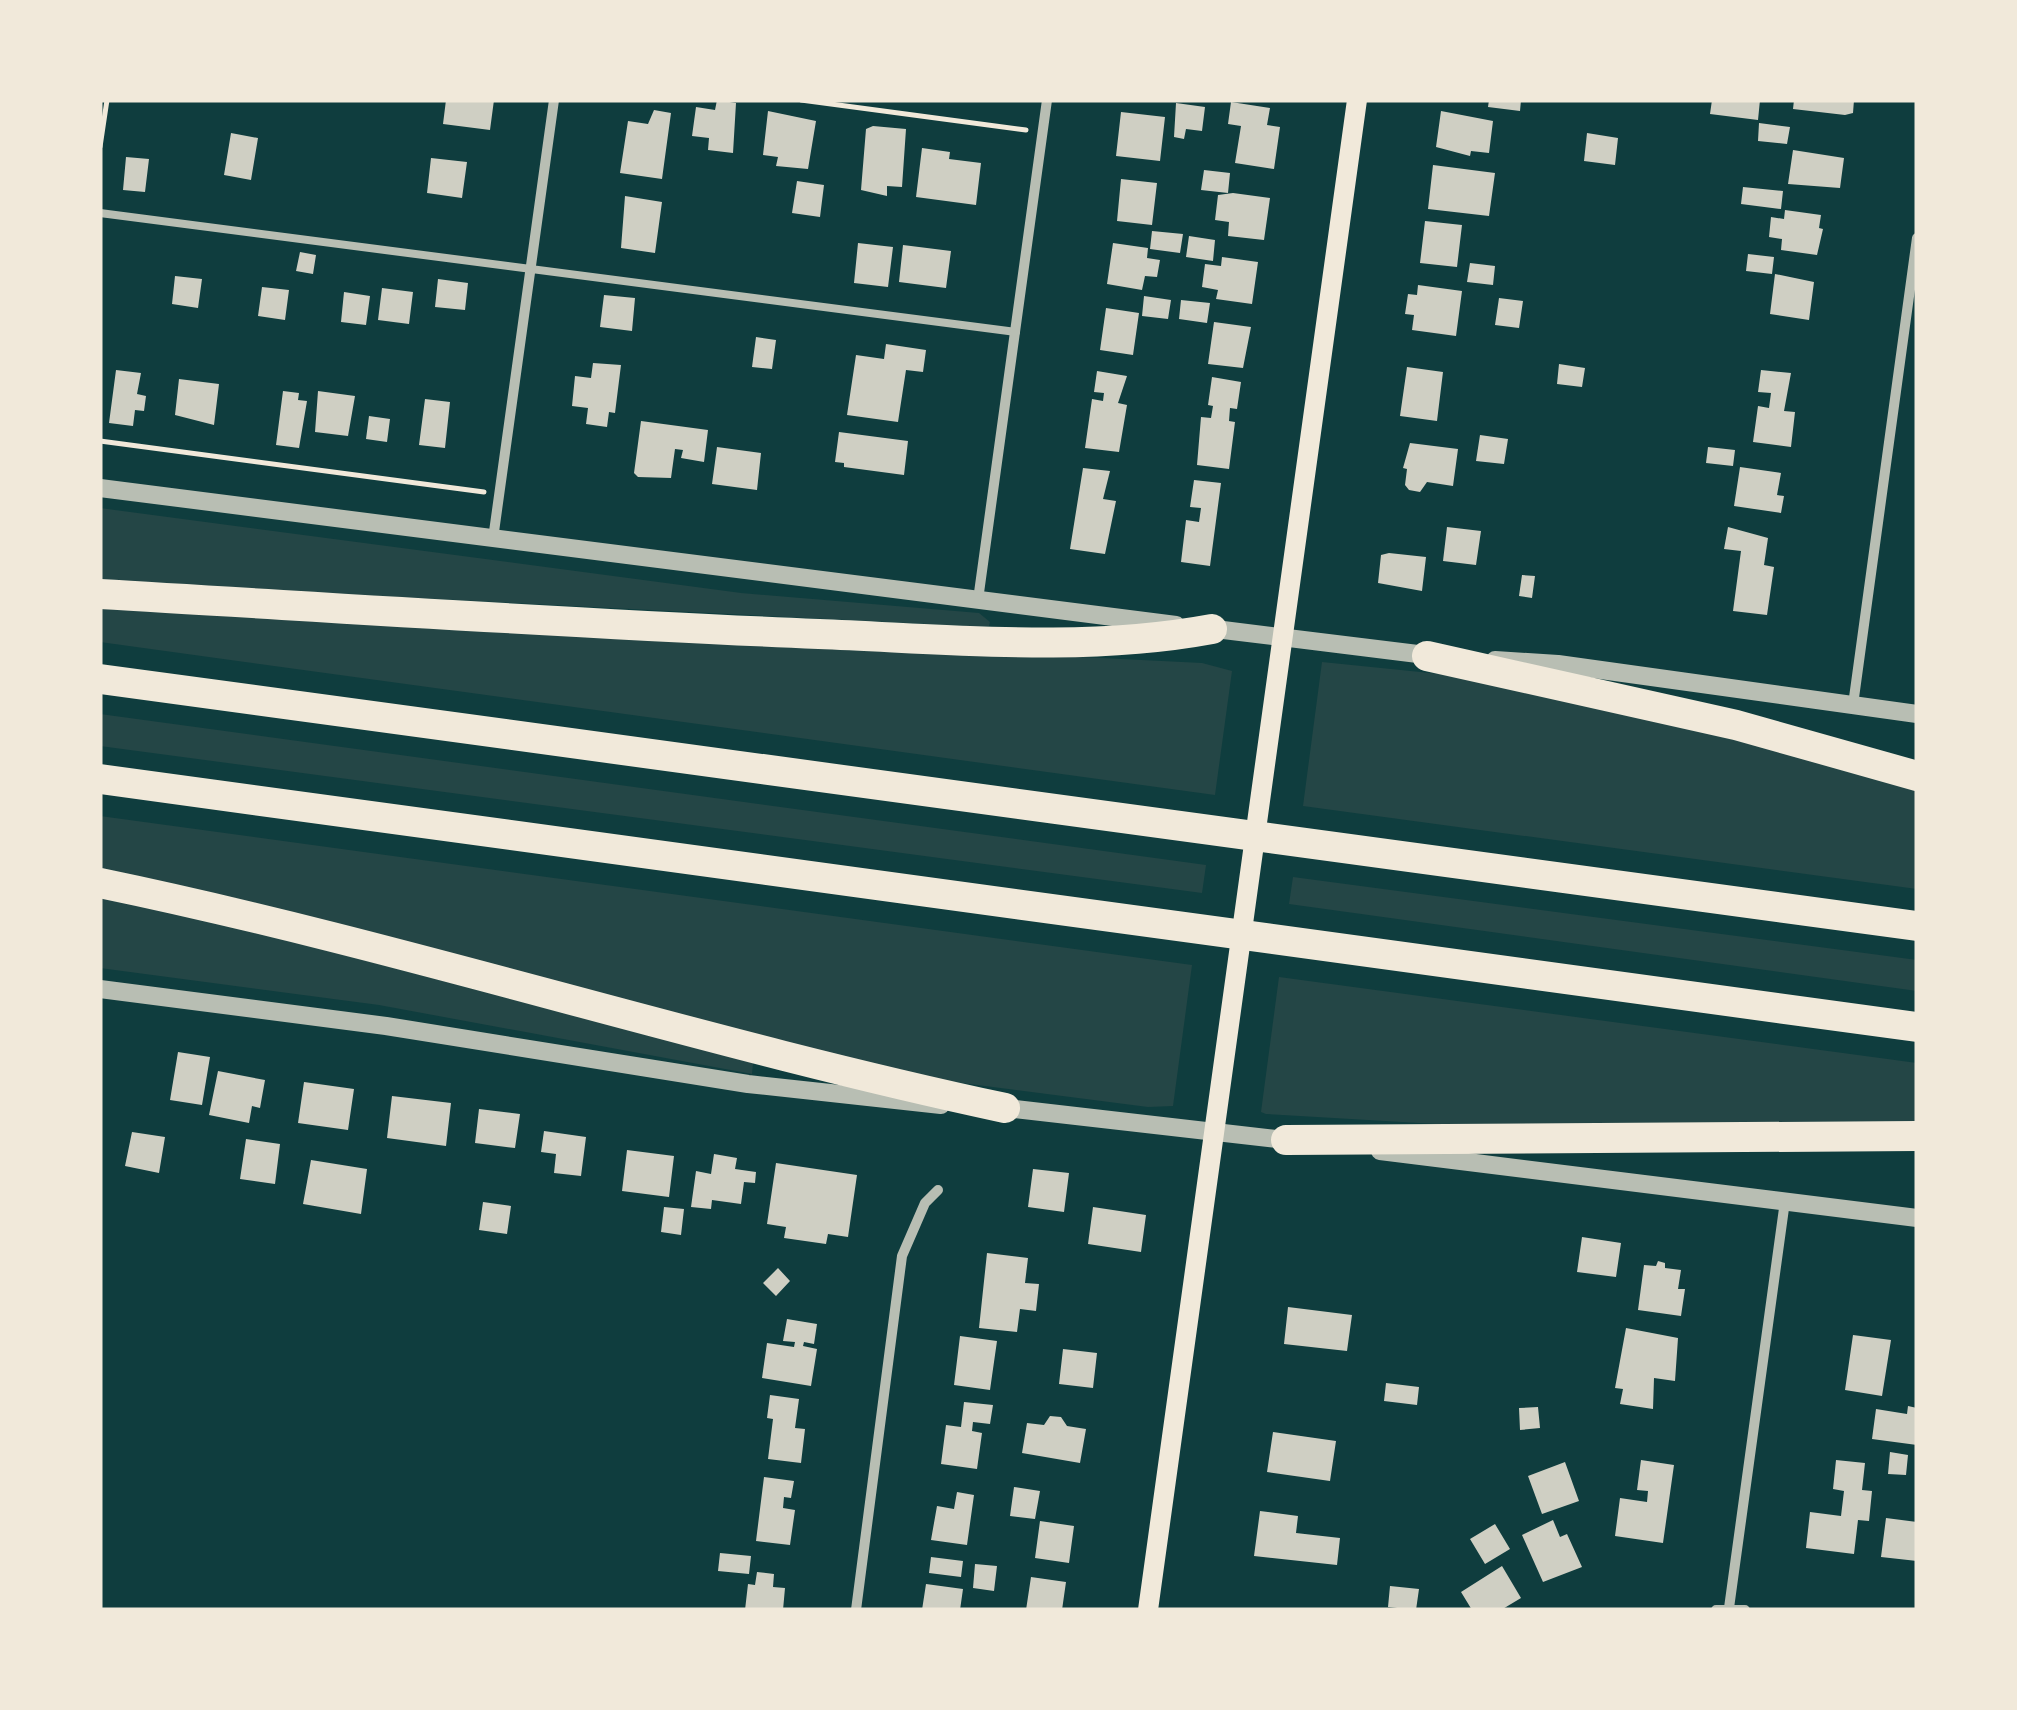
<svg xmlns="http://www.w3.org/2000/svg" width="2017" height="1710" viewBox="0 0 2017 1710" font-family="'Golos Text',sans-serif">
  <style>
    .green { fill: #244646 }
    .building { fill: #cfcfc3 }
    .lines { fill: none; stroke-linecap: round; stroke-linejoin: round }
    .path { stroke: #f1e9da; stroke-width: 5 }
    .service { stroke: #b8beb3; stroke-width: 8 }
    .minor { stroke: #b8beb3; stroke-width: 10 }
    .tertiary { stroke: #b8beb3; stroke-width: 18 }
    .secondary { stroke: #f1e9da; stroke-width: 20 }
    .motorway { stroke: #f1e9da; stroke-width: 30 }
  </style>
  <rect width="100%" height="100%" fill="#0f3d3e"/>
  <path class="green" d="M100,508L741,593L979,613L990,622L989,626H966L100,582Z
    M100,608L1202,663L1232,671L1215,795L100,642Z
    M1322,662L1440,674L1585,701L1917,788V889L1303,806Z
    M100,714L1206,865L1202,893L100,746Z
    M100,816L1192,965L1173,1106L1148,1107L931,1079L100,870Z
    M1293,877L1917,960V991L1289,904Z
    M100,894L205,918L753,1063L752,1074L379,1005L100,968Z
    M1279,977L1917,1063V1123L1470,1126L1266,1114L1261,1112Z"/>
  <path class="building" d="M446,100H494L490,130L443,124Z
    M717,100L736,103L733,153L708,150L709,138L692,136L696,107L715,110Z
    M1489,100H1521L1520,111L1488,107Z
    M1712,100H1760L1758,120L1710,114Z
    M1794,100H1854L1853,113L1845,115L1793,109Z
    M1231,102L1270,108L1267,125L1280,127L1274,169L1235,163L1241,126L1228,124Z
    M1176,103L1205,107L1202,131L1186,129L1184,139L1174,137Z
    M654,110L671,113L662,179L620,173L628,121L648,124Z
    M768,111L816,121L808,169L776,166L778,157L763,155Z
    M1441,111L1493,121L1489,153L1471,151L1470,156L1436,147Z
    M1121,112L1165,117L1160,161L1116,156Z
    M1759,123L1790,127L1787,144L1758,141Z
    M873,126L906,129L902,187L887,186V196L861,190L866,129Z
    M231,133L258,138L251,180L224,175Z
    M1587,133L1618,138L1615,165L1584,161Z
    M922,148L950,152L949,159L981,163L976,205L916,197Z
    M1793,150L1844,158L1840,188L1788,184Z
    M126,157L149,159L145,192L123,190Z
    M431,158L467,162L462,198L427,193Z
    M1433,165L1495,173L1489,216L1428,209Z
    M1204,170L1230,173L1228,193L1201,190Z
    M1121,179L1157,183L1152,225L1117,221Z
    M797,181L824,185L820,217L792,213Z
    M1743,187L1783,191L1781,209L1741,204Z
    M1233,193L1270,198L1264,240L1228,236L1229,222L1215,220L1218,195Z
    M625,196L662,202L655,253L621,248Z
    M1785,210L1821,215L1819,228L1823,229L1817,255L1781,250L1782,239L1769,237L1771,217L1784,219Z
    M1425,221L1462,225L1457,267L1420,263Z
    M1152,231L1183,234L1180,253L1150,249Z
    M1189,236L1215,240L1213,261L1186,257Z
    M858,243L893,247L888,287L854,283Z
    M1113,243L1148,248L1147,258L1160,260L1157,277L1145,276L1142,290L1107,284Z
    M903,245L951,251L946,288L899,282Z
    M300,252L316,255L313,274L296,271Z
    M1748,254L1774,257L1772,274L1746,271Z
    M1222,257L1258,262L1252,304L1216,299L1218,290L1202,287L1205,264L1221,266Z
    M1470,263L1495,266L1493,285L1467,282Z
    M1775,274L1814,282L1809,320L1770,314Z
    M175,276L202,279L198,308L172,304Z
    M438,279L468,283L465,310L435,307Z
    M1418,285L1462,291L1456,336L1412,330L1414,315L1405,314L1408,294L1417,295Z
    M262,287L289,290L285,320L258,316Z
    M382,288L413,292L409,324L378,320Z
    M344,292L370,296L366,325L341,322Z
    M604,295L635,298L632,331L600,327Z
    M1144,296L1171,300L1168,319L1142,316Z
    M1499,298L1523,301L1519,328L1495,325Z
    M1181,300L1210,303L1207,323L1179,319Z
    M1106,308L1139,313L1133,355L1100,350Z
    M1214,322L1251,327L1243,368L1208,364Z
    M756,337L776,340L772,369L752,367Z
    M886,344L926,350L923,372L906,370L898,422L847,415L856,355L884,359Z
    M593,363L621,365L615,413L609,412L607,427L586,424L588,408L572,406L575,376L591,378Z
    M1559,364L1585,368L1582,387L1557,384Z
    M1407,367L1443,372L1437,421L1400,416Z
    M116,370L141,373L137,394L146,396L144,411L135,410L133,426L109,423Z
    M1761,370L1791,373L1784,411L1795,412L1791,447L1753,442L1758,406L1769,408L1771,393L1758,392Z
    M1097,371L1127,376L1118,403L1127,405L1119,452L1085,448L1092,399L1103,401L1104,393L1094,392Z
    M1212,377L1241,382L1237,409L1230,408L1229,421L1235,422L1229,469L1197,465L1201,417L1211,418L1213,406L1208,405Z
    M179,379L219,384L214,425L175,415Z
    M283,391L299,393L298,400L307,401L299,448L276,445Z
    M318,391L355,396L348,436L315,432Z
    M425,399L450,402L445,448L419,445Z
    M369,416L390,419L387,442L366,439Z
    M641,421L708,430L704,462L681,458L683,450L675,449L671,478L638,477L634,473Z
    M839,432L908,441L904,475L844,467V463L835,462Z
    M1480,435L1508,439L1504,464L1476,461Z
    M1410,443L1458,449L1453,486L1427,482L1420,492L1409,490L1405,485L1407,469L1403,468Z
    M717,447L761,453L757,490L712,484Z
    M1708,447L1735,450L1733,466L1706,463Z
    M1740,467L1781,473L1777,495L1784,496L1781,513L1734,506Z
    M1083,468L1110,471L1103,499L1116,501L1105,554L1070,549Z
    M1194,480L1221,483L1210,566L1181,562L1186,520L1199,522L1201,508L1190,507Z
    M1447,527L1481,531L1476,565L1443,561Z
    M1728,527L1768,538L1764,565L1774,567L1767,615L1733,611L1741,551L1724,549Z
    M1389,553L1426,557L1422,591L1378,583L1381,555Z
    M1522,575L1535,576L1532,598L1519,596Z
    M178,1052L210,1057L202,1105L170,1100Z
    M218,1071L265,1080L260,1108L252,1106L249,1123L209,1115Z
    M304,1082L354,1089L348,1130L298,1123Z
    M392,1096L451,1103L446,1146L387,1138Z
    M479,1109L520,1114L515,1148L475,1143Z
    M544,1131L586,1137L581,1176L554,1173L556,1154L541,1152Z
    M132,1132L165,1137L159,1173L125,1166Z
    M246,1139L280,1144L275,1184L240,1179Z
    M627,1150L674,1156L669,1197L622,1191Z
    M714,1154L737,1158L735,1169L756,1172L755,1183L744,1182L741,1204L712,1200L711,1209L691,1207L696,1171L711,1174Z
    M311,1160L367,1169L361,1214L303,1204Z
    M776,1163L857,1175L848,1237L828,1234L826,1244L784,1238L786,1227L767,1224Z
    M1033,1169L1069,1173L1064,1212L1028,1207Z
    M483,1202L511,1206L507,1234L479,1230Z
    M664,1207L684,1209L681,1235L661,1232Z
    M1093,1207L1146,1215L1141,1252L1088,1244Z
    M1582,1237L1621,1243L1616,1277L1577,1272Z
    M987,1253L1028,1258L1025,1283L1039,1284L1036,1311L1020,1309L1017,1332L979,1328Z
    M1658,1261L1665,1263V1268L1681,1270L1678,1289H1685L1681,1316L1638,1310L1644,1265L1656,1266Z
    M778,1268L790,1281L776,1296L763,1283Z
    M1288,1307L1352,1315L1347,1351L1284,1344Z
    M787,1319L817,1324L814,1344L804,1342L803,1346L817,1349L811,1386L762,1378L767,1343L794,1347L795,1342L783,1341Z
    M1626,1328L1678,1338L1675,1381L1654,1378L1653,1409L1620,1404L1623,1389L1615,1388Z
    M1853,1335L1891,1340L1882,1396L1845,1390Z
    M960,1336L997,1341L990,1390L954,1385Z
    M1063,1349L1097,1353L1093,1388L1059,1384Z
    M1386,1383L1419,1387L1417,1405L1384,1401Z
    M770,1395L799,1399L795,1428L805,1429L801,1463L768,1459L773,1419L767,1418Z
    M964,1402L993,1405L990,1424L973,1422L972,1431L982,1433L977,1469L941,1464L946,1425L961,1427Z
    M1908,1406L1917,1408V1445L1872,1439L1876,1409L1907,1414Z
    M1538,1407L1540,1428L1520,1430L1519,1408Z
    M1050,1416L1061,1417L1067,1426L1086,1429L1080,1463L1022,1453L1027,1423L1044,1425Z
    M1273,1432L1336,1441L1330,1481L1267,1472Z
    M1890,1452L1908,1455L1906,1475L1888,1474Z
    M1641,1460L1674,1465L1663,1543L1615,1536L1620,1498L1647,1502L1648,1491L1637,1490Z
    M1836,1460L1865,1463L1862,1490L1872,1491L1869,1521L1858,1520L1854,1554L1806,1548L1810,1512L1841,1516L1844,1491L1833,1489Z
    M1565,1462L1579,1501L1542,1514L1528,1476Z
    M764,1477L794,1481L791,1498L784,1497L783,1508L795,1510L790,1545L756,1541Z
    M1014,1487L1040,1491L1035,1519L1010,1516Z
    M957,1492L974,1495L967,1545L931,1540L937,1506L954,1509Z
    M1260,1511L1298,1516L1296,1533L1340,1538L1337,1565L1254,1556Z
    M1886,1518L1917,1522V1561L1881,1557Z
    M1553,1520L1560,1537L1567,1534L1582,1567L1543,1582L1522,1535Z
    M1040,1521L1074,1526L1069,1563L1035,1558Z
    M1495,1524L1510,1549L1485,1564L1470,1539Z
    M720,1553L751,1556L749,1574L718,1571Z
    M931,1557L963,1561L961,1577L929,1573Z
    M975,1564L997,1566L994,1591L973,1588Z
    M1502,1566L1521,1598L1501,1610H1472L1461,1592Z
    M757,1572L774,1574L773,1587L785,1588L783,1610H745L748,1584L755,1585Z
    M1031,1577L1066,1582L1062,1610H1026Z
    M926,1584L963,1589L960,1610H922Z
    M1390,1586L1419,1589L1416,1610L1388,1607Z"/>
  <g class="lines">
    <path class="path" d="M801,100L1026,130
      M100,147L107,100
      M100,441L484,492"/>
    <path class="service" d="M100,213L1016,332"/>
    <path class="minor" d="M493,539L554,100
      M978,600L1047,100
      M1853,705L1917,238
      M1729,1608L1785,1201
      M856,1610L902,1256L925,1203L938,1190
      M1716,1610H1745"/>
    <path class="tertiary" d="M100,488L1176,625
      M1207,628L1434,656
      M1495,660L1558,664L1917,714
      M100,989L386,1026L748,1084L941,1105
      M997,1107L1294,1141
      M1380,1151L1917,1218"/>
    <path class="secondary" d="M1148,1610L1357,100"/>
    <path class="motorway" d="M100,594C340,608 579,624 819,634C949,639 1083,653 1212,629
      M1427,656L1736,725L1917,776
      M100,679L1917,926
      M100,779L1917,1027
      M100,883C404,946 700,1043 1005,1108
      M1286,1140L1917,1136"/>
  </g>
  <rect width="2017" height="1710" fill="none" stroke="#f1e9da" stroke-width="205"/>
</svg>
